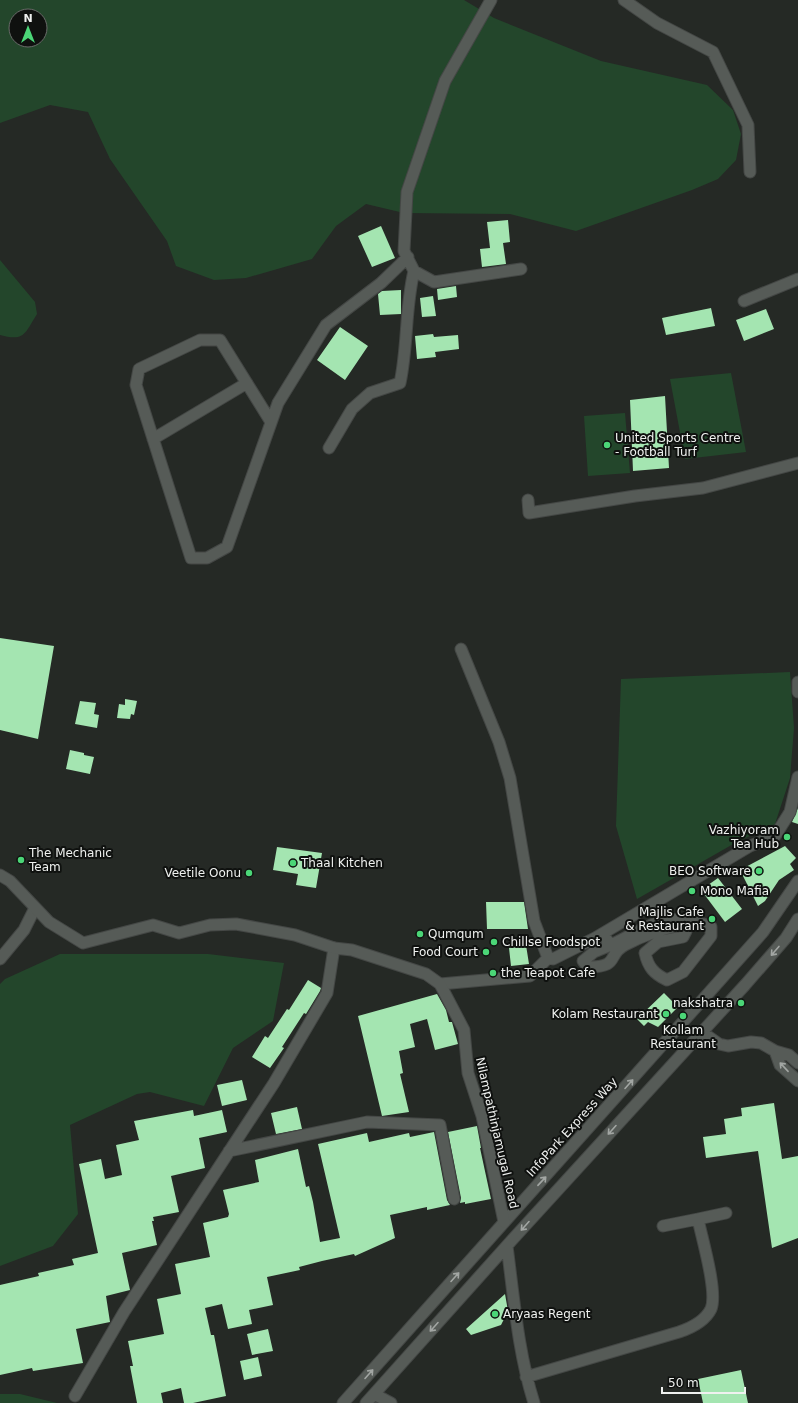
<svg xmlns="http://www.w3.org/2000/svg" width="798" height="1403" viewBox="0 0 798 1403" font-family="'DejaVu Sans',sans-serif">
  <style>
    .green { fill: #23462b; fill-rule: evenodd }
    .building { fill: #a4e5b1 }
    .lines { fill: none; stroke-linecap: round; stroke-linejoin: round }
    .minor-casing { stroke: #444745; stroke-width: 13 }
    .tertiary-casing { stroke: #444745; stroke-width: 13 }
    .minor { stroke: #565b57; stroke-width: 11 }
    .tertiary { stroke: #565b57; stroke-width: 11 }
    .oneway { stroke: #a2a6a3 }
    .poi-dot { fill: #4bd677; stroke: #0f110f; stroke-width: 1.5 }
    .labels { text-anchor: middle; stroke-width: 4; stroke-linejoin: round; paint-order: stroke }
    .poi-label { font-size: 12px; fill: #eff1ef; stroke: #0f110f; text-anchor: start }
    .street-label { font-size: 12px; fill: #eff1ef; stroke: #0f110f }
  </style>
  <rect width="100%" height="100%" fill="#252925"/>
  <path class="green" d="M0,0H464L494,18L601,61L707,85L733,110L741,134L736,160L718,179L692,190L576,231L510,214L404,213L366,204L336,226L312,259L246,278L214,280L176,266L167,241L110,159L88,112L50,105L0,123ZM16,16H40V40H16Z
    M0,260L35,302L37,314C25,333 25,342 0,335Z
    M731,373L746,452L685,459L670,379Z
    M625,413L630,473L588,476L584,416Z
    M790,672L794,728L790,778L775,824L735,843L637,899L616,826L621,679Z
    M60,954H208L284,963L273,1021L233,1048L204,1106L150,1092L137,1094L70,1125L78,1214L53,1246L0,1266V984L5,979Z
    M0,1394H20L57,1403H0Z"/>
  <path class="building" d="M508,220L510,242L503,243L506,264L482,267L480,249L490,248L487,222Z
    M381,226L395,258L372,267L358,236Z
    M456,286L457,297L438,300L437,289Z
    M401,290V314L380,315L378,294L382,291Z
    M433,296L436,316L422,317L420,298Z
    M711,308L715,326L666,335L662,318Z
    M766,309L774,329L744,341L736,320Z
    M340,327L368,346L345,380L317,360Z
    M433,334L434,337L458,335L459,349L435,352L436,357L417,359L415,336Z
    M665,396L669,468L633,471L630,400Z
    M0,638L54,646L38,739L0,730Z
    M125,699L137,701L134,715L131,714L130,719L117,718L119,704L125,705Z
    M80,701L96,703L94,714L99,715L97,728L75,724Z
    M70,750L84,753V755L94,757L90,774L66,769Z
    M798,808V824L792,822Z
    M785,846L796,858L790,864L794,870L779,880L765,901L758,906L740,870Z
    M277,847L322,853L316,888L296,885L298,874L273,870Z
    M718,878L742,909L725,922L701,890Z
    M486,902H524L528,929H487Z
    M526,945L529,964L511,966L509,948Z
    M308,980L321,988L320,991L306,1014L304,1013L282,1047L284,1048L270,1068L252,1057L265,1036L268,1038L287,1009L289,1010Z
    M664,993L678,1007L658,1027L648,1022L644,1026L637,1019Z
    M437,994L446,1010L449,1022H452L458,1044L435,1050L427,1019L410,1024L415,1047L399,1051L403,1073L400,1074L409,1112L382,1116L358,1016Z
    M242,1080L247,1100L222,1106L217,1085Z
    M774,1103L782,1159L798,1156V1238L772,1248L758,1151L706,1158L703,1137L726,1134L724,1119L742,1116L741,1108Z
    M297,1107L302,1129L276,1134L271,1113Z
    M193,1110L194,1116L222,1110L227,1132L199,1138L205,1168L171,1176L179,1212L153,1217L154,1221H152L157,1245L122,1253L130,1290L106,1296L110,1322L76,1329L83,1363L33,1371L32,1368L0,1375V1285L39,1276L38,1273L74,1265L72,1259L98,1253L79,1164L101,1159L105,1179L122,1175L116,1145L139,1140L134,1121Z
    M477,1126L481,1148H480L491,1199L465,1204V1202L460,1203L461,1198L448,1132Z
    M434,1132L447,1200L450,1205L427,1210V1207L390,1215L395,1238L355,1256L354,1254L322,1261L299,1267L300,1270L267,1277L273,1305L249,1310L252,1324L228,1329L222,1304L205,1308L211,1335H214L226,1396L193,1403H184L181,1388L161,1393L163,1403H137L130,1366H133L128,1341L164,1334L157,1299L181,1294L175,1264L210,1257L203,1223L228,1217L229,1214L223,1190L259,1182L255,1160L298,1149L306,1187L309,1186L313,1202L320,1242L340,1238L318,1144L367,1133L369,1142L409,1133L410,1137Z
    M505,1294L508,1311L501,1325L471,1335L466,1329Z
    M268,1329L273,1351L252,1355L247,1334Z
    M258,1357L262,1376L244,1380L240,1361Z
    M741,1370L748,1403H703L698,1379Z"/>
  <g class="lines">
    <defs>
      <path id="minor" d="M491,0L445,81L407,192L404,251L414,271L434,282L521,269
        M624,0L657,23L713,52L748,125L750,172
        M744,301L798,279
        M271,422L220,340H200L139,369L136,385L191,558H207L227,547L278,403L326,325L381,283L408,257
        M153,439L247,383
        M329,448L352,409L370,393L400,383C408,346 405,308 414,271
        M528,500L529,513L635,496L703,488L798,463
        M461,649L499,742L510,778L534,921L548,958L553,959L595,938L750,846L775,836L790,812L798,777
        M798,682V692
        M602,934L611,945C650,926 668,909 711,927V936L683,972L667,980C654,974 648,967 645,953L658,942L683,937L686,931L680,925C661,929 642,936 625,945C606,955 621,967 588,967L583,961L594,952L611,945
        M0,959L24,930L35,908
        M440,984L530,976L548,958
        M702,1032L719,1044L728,1046L751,1042L761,1043L775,1051L789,1055L798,1063
        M775,1051L780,1065L798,1081
        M229,1151L367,1122L440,1125L454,1199
        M663,1226L698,1219
        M507,1246C514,1299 518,1352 534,1403
        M526,1377L679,1332C691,1328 705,1321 711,1309C718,1292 702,1239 698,1219L726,1213
        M374,1394L391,1403
        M75,1396L124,1312L274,1083L327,993L334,948
        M343,1403L763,932L798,881
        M366,1403L512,1240L745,985L786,938L798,919"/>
      <path id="tertiary" d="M0,875L10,881L49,922L83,943L153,925L179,933L210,925L236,924L295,935L334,948L352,950L426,974L440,984L464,1030L468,1073L482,1116L504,1222"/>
    </defs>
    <use href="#minor" class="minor-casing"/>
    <use href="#tertiary" class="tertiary-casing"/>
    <use href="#minor" class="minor"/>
    <use href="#tertiary" class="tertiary"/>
  </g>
  <defs><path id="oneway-shaft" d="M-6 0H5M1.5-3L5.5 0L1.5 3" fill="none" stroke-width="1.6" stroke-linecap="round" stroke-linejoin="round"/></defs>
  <g class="oneway">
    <use href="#oneway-shaft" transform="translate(775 951) rotate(131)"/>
    <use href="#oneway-shaft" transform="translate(784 1067) rotate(-133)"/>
    <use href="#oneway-shaft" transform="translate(629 1084) rotate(-48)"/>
    <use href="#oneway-shaft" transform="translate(612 1130) rotate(132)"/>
    <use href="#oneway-shaft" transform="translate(542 1181) rotate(-47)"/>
    <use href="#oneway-shaft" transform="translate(525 1226) rotate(132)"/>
    <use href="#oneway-shaft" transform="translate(455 1277) rotate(-48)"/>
    <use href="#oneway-shaft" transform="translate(434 1327) rotate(132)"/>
    <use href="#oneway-shaft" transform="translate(369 1374) rotate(-48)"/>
  </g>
  <g class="poi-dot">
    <circle cx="607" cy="445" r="4"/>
    <circle cx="787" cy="837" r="4"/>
    <circle cx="21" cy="860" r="4"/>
    <circle cx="293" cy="863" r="4"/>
    <circle cx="759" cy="871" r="4"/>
    <circle cx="249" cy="873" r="4"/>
    <circle cx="692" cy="891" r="4"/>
    <circle cx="712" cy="919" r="4"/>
    <circle cx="420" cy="934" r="4"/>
    <circle cx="494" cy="942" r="4"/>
    <circle cx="486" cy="952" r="4"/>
    <circle cx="493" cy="973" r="4"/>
    <circle cx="741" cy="1003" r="4"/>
    <circle cx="666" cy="1014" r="4"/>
    <circle cx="683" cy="1016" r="4"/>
    <circle cx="495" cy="1314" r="4"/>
  </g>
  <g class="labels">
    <g class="poi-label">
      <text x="615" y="442">United Sports Centre<tspan x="615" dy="14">- Football Turf</tspan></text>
      <text x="779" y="834" text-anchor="end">Vazhiyoram<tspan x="779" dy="14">Tea Hub</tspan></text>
      <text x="29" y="857">The Mechanic<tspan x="29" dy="14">Team</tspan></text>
      <text x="301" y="867">Thaal Kitchen</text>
      <text x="751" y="875" text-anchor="end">BEO Software</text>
      <text x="241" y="877" text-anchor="end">Veetile Oonu</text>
      <text x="700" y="895">Mono Mafia</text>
      <text x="704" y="916" text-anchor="end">Majlis Cafe<tspan x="704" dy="14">&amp; Restaurant</tspan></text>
      <text x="428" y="938">Qumqum</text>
      <text x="502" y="946">Chillse Foodspot</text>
      <text x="478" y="956" text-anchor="end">Food Court</text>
      <text x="501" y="977">the Teapot Cafe</text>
      <text x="733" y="1007" text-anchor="end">nakshatra</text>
      <text x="658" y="1018" text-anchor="end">Kolam Restaurant</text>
      <text x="683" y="1034" text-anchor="middle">Kollam<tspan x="683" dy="14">Restaurant</tspan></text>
      <text x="503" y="1318">Aryaas Regent</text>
    </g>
    <g class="street-label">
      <text transform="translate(572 1127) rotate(-48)" y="4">InfoPark Express Way</text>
      <text transform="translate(497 1133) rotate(77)" y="4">Nilampathinjamugal Road</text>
    </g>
  </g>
  <g transform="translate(28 28)"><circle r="19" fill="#0f110f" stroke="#696b69"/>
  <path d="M0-3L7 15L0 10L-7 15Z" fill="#4bd677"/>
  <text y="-6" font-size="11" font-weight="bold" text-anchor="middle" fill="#eff1ef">N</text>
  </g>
  <path d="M662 1387v6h83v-6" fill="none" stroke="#eff1ef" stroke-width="2"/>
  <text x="668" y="1387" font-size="12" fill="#eff1ef" stroke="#0f110f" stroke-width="3" paint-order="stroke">50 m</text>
</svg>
